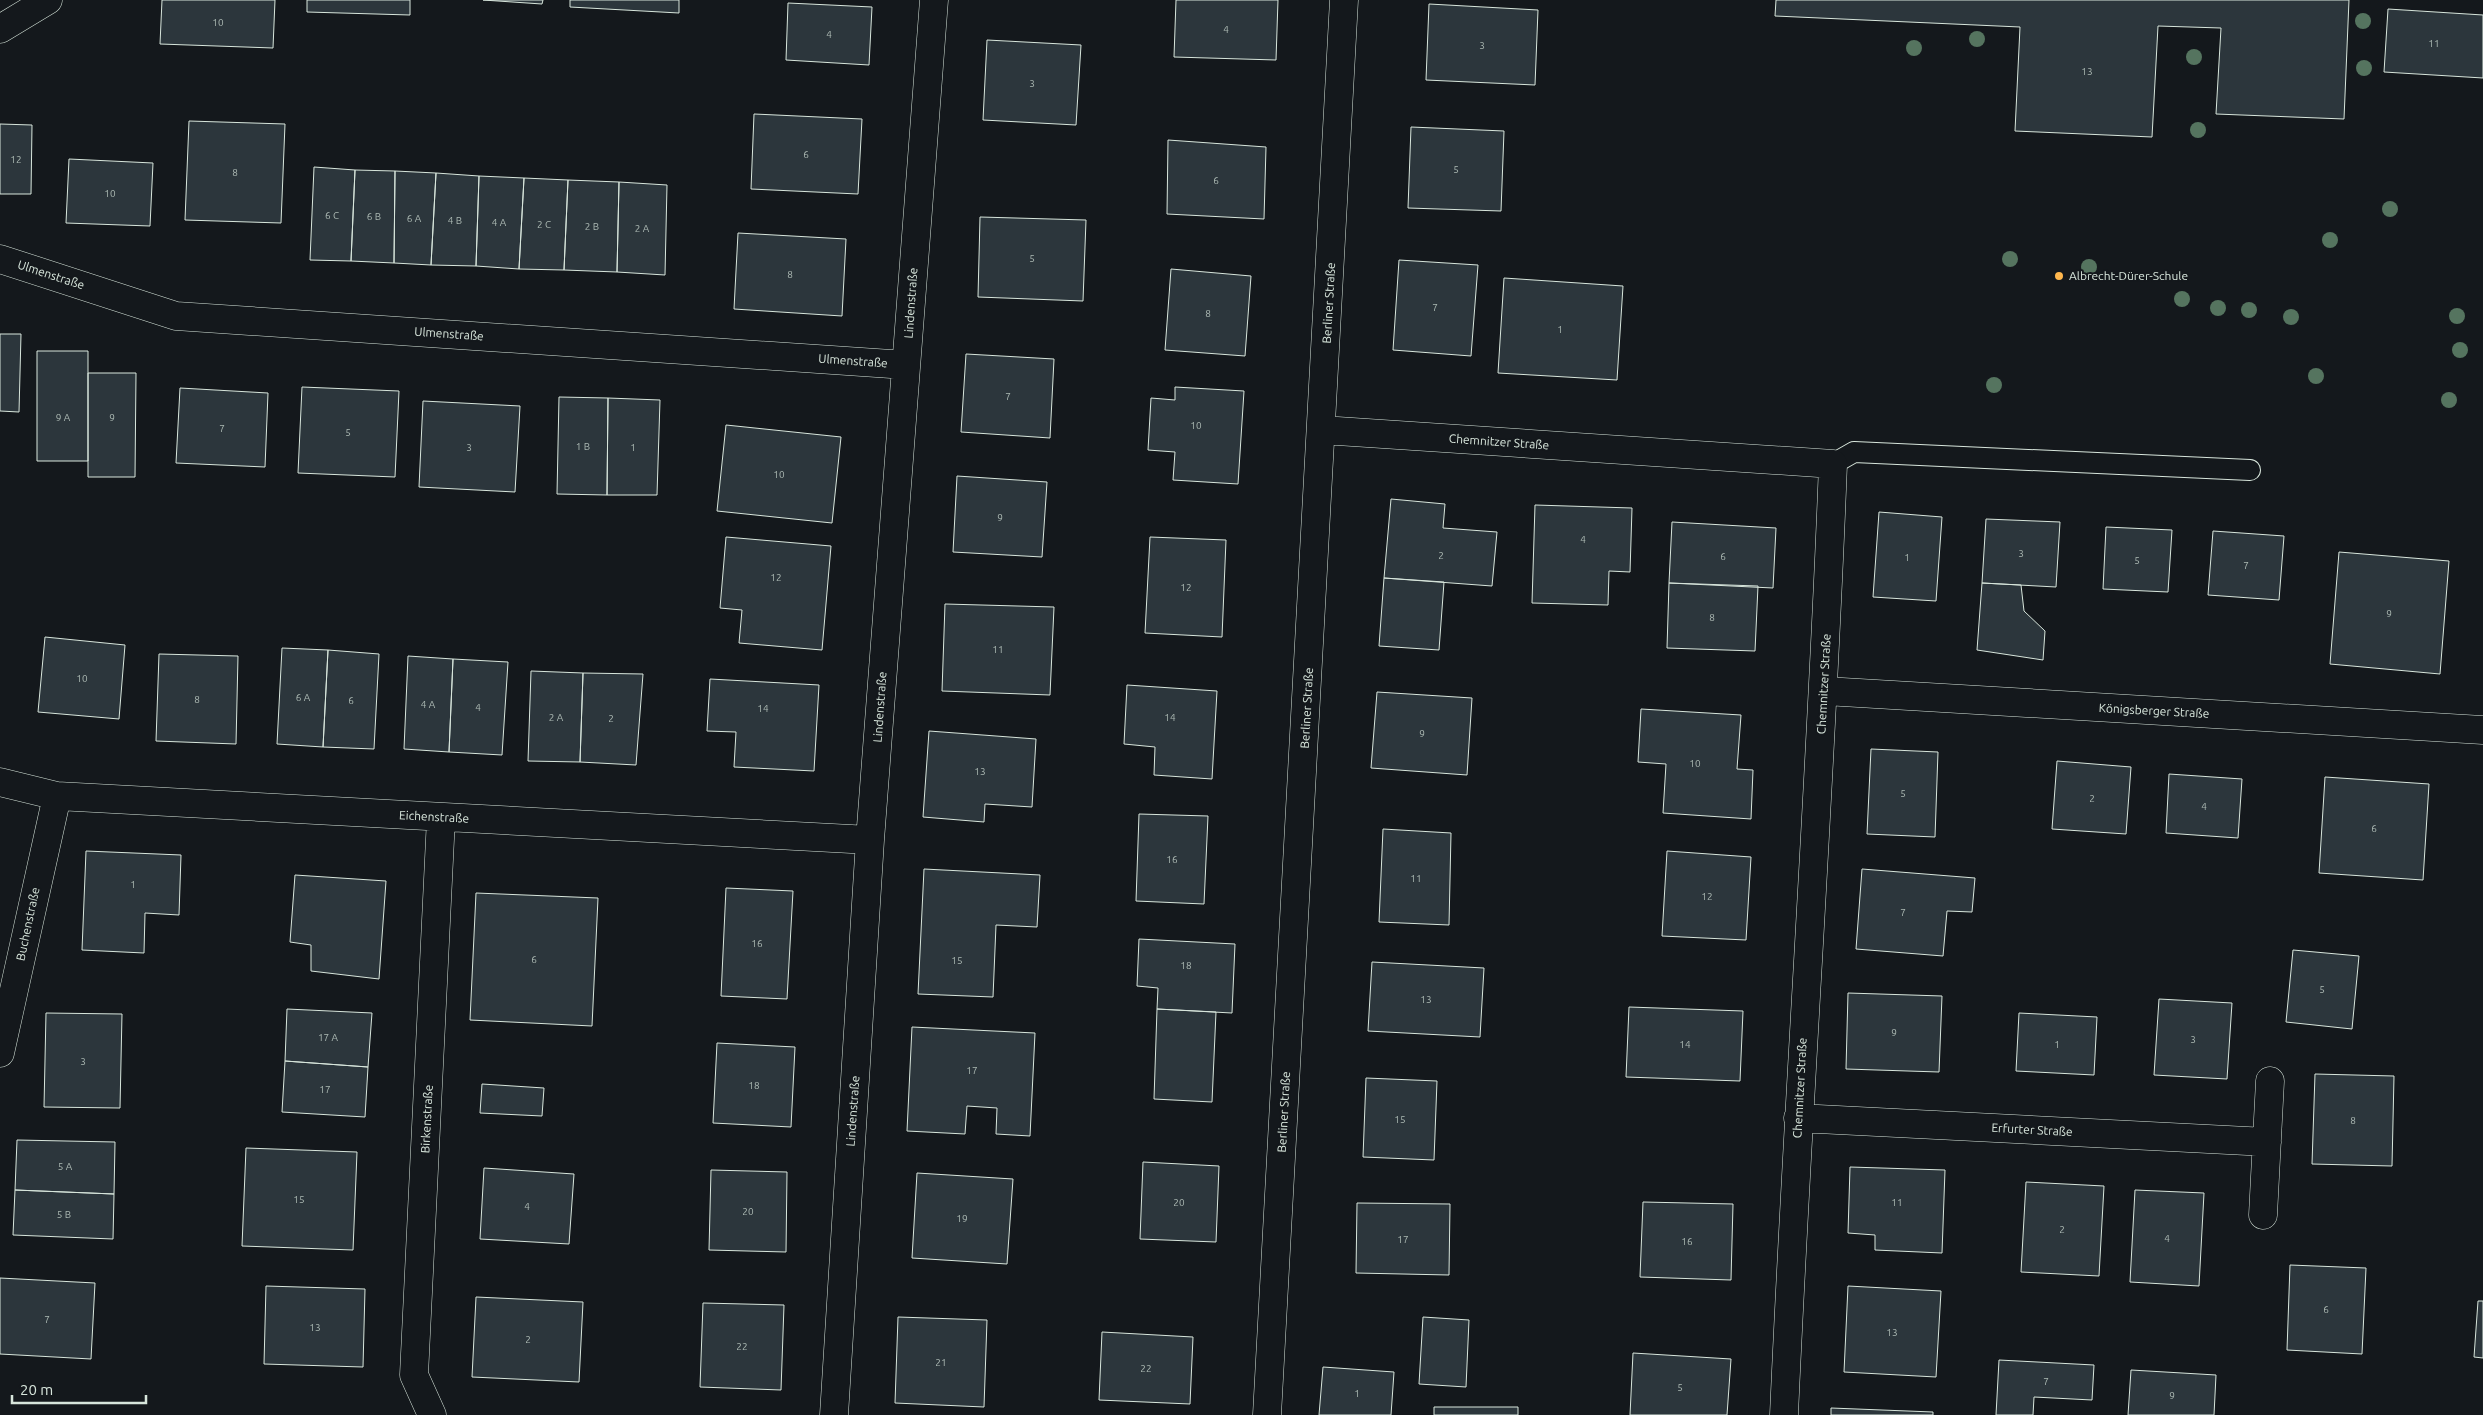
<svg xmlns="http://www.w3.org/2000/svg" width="2483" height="1415" viewBox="0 0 2483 1415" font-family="Ubuntu,sans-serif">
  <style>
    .building { fill: #2c363c; stroke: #d8e6dc }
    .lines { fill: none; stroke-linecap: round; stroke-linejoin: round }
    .lane-casing { stroke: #d8e6dc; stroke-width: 22 }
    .street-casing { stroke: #d8e6dc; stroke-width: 29 }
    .secondary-casing { stroke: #d8e6dc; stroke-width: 29 }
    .lane { stroke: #14181c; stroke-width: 20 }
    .street { stroke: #14181c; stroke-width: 28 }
    .secondary { stroke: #14181c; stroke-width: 28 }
    .tree { fill: #55745f }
    .poi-dot { fill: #ffb74d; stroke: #14181c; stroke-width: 2 }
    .labels { text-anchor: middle; stroke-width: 4; stroke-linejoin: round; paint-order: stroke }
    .number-label { font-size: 10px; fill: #adbab4 }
    .street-label { font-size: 12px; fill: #d8e6dc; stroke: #14181c }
    .poi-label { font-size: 12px; fill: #d8e6dc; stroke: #14181c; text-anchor: start }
  </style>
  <rect width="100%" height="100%" fill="#14181c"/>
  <path class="building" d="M162,0H275L273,48L160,44Z
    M307,0H410V15L307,12Z
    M483,0H543L542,4Z
    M570,0H679V13L570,7Z
    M1176,0H1278L1276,60L1174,57Z
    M1776,0H2349L2344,119L2216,114L2221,28L2158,26L2152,137L2015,131L2020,27L1775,16Z
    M788,3L872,7L869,65L786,60Z
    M1429,4L1538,10L1535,85L1426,80Z
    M2388,9L2483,15V78L2384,72Z
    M987,40L1081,45L1076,125L983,120Z
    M754,114L862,119L858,194L751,189Z
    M189,121L285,124L281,223L185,220Z
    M0,124L32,125L31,194H0Z
    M1411,127L1504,131L1501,211L1408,208Z
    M1168,140L1266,147L1264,219L1167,214Z
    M69,159L153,163L150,226L66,223Z
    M314,167L355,170L351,261L310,260Z
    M355,170L395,171L394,263L351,261Z
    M395,171L436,173L431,265L394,263Z
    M436,173L479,176L476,266L431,265Z
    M479,176L524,178L519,269L476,266Z
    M524,178L568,180L564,270L519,269Z
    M568,180L619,182L617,272L564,270Z
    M619,182L667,185L665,275L617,272Z
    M980,217L1086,220L1083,301L978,297Z
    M738,233L846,239L842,316L734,309Z
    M1399,260L1478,265L1471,356L1393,350Z
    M1171,269L1251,276L1245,356L1165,350Z
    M1504,278L1623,286L1617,380L1498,373Z
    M0,334H21L19,412L0,411Z
    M37,351H88V461H37Z
    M966,354L1054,359L1050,438L961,432Z
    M88,373H136L135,477H88Z
    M302,387L399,391L395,477L298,473Z
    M1175,387L1244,391L1238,484L1173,480L1175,452L1148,450L1151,398L1175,400Z
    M180,388L268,393L265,467L176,463Z
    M559,397L608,398L607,495L557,494Z
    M608,398L660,400L657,495H607Z
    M423,401L520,406L515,492L419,487Z
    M726,425L841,437L832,523L717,511Z
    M957,476L1047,482L1042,557L953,552Z
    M1391,499L1445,504L1443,528L1497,532L1492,586L1384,578Z
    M1535,505L1632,508L1630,572L1609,571L1608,605L1532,603Z
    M1879,512L1942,517L1936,601L1873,597Z
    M1986,519L2060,522L2056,587L1982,583Z
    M1672,522L1776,528L1773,588L1669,583Z
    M2106,527L2172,530L2168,592L2103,589Z
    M2213,531L2284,536L2279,600L2208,595Z
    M726,537L831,546L822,650L739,643L742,610L720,608Z
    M1150,537L1226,540L1222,637L1145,633Z
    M2339,552L2449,561L2440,674L2330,664Z
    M1384,578L1444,582L1439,650L1379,646Z
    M1669,583L1758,586L1755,651L1667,648Z
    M1982,583L2021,585L2024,611L2045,631L2043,660L1977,650Z
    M945,604L1054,607L1050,695L942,691Z
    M45,637L125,645L119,719L38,712Z
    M282,648L328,650L323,747L277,744Z
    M328,650L379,654L374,749L323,747Z
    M159,654L238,656L236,744L156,741Z
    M408,656L453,659L449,752L404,749Z
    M453,659L508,662L502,755L449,752Z
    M531,671L583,673L580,762L528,761Z
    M583,673L643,674L636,765L580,762Z
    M710,679L819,685L814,771L734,767L736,732L707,731Z
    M1127,685L1217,691L1212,779L1154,775L1155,747L1124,744Z
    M1377,692L1472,698L1467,775L1371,768Z
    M1641,709L1741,715L1737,769L1753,770L1751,819L1663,813L1666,764L1638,762Z
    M929,731L1036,739L1032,807L985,804L984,822L923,817Z
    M1871,749L1938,752L1935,837L1867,834Z
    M2057,761L2131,767L2126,834L2052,829Z
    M2169,774L2242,779L2238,838L2166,833Z
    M2325,777L2429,784L2423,880L2319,873Z
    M1139,814L1208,816L1204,904L1136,901Z
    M1383,829L1451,833L1449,925L1379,922Z
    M86,851L181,855L179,915L145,913L144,953L82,950Z
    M1667,851L1751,857L1746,940L1662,936Z
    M924,869L1040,875L1037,927L996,925L993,997L918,994Z
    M1862,869L1975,878L1972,912L1947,911L1943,956L1856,949Z
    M295,875L386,881L379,979L311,971V945L290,942Z
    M726,888L793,891L787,999L721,996Z
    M476,893L598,898L592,1026L470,1020Z
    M1139,939L1235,944L1232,1013L1157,1009L1158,988L1137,986Z
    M2293,950L2359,956L2352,1029L2286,1022Z
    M1372,962L1484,968L1480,1037L1368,1031Z
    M1848,993L1942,996L1939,1072L1846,1069Z
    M2159,999L2232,1003L2227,1079L2154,1075Z
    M1629,1007L1743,1011L1740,1081L1626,1077Z
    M287,1009L372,1013L368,1067L285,1061Z
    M1157,1009L1216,1012L1212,1102L1154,1099Z
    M46,1013L122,1014L120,1108L44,1107Z
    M2019,1013L2097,1017L2094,1075L2016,1071Z
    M912,1027L1035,1033L1030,1136L996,1134L997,1108L967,1106L965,1134L907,1131Z
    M717,1043L795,1047L791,1127L713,1123Z
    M285,1061L368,1067L365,1117L282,1112Z
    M2315,1074L2394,1076L2392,1166L2312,1164Z
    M1366,1078L1437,1081L1434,1160L1363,1157Z
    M482,1084L544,1088L542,1116L480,1113Z
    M17,1140L115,1142L114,1194L15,1190Z
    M246,1148L357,1152L353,1250L242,1246Z
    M1143,1162L1219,1166L1216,1242L1140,1239Z
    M1850,1167L1945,1170L1942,1253L1875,1250V1235L1848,1233Z
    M484,1168L574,1174L569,1244L480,1239Z
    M711,1170L787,1172L786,1252L709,1250Z
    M917,1173L1013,1179L1007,1264L912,1258Z
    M2026,1182L2104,1186L2099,1276L2021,1272Z
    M15,1190L114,1194L113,1239L13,1235Z
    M2135,1190L2204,1193L2199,1286L2130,1282Z
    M1643,1202L1733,1204L1731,1280L1640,1277Z
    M1357,1203L1450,1204L1449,1275L1356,1273Z
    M2290,1265L2366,1268L2362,1354L2287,1350Z
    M0,1278L95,1283L91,1359L0,1354Z
    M266,1286L365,1289L363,1367L264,1364Z
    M1848,1286L1941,1291L1936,1377L1844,1372Z
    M476,1297L583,1302L579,1382L472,1377Z
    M2478,1301H2483V1358L2474,1357Z
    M703,1303L784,1305L781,1390L700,1387Z
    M898,1317L987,1320L984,1407L895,1403Z
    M1423,1317L1469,1320L1466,1387L1419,1384Z
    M1102,1332L1193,1337L1190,1404L1099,1400Z
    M1633,1353L1731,1359L1727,1415H1630Z
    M1999,1360L2094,1365L2092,1400L2034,1397L2033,1415H1996Z
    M1323,1367L1394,1372L1391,1415H1319Z
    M2131,1370L2216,1375L2214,1415H2128Z
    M1434,1407H1518V1415H1434Z
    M1831,1408L1933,1412V1415H1831Z"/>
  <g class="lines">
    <defs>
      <path id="lane" d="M1833,464L1854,452L2250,470"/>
      <path id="street" d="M0,259L176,316L906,365
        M1322,430L1833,464C1821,781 1798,1098 1784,1415
        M1825,691L2483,730
        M0,782L57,796L870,840
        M0,1053L57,796
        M1798,1118L2267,1142
        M2263,1215L2270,1081
        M432,1415L414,1375L441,818
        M834,1415L870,840L934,0
        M1267,1415L1344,0"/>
      <path id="secondary" d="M0,29L48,0"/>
    </defs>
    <use href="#lane" class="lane-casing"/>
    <use href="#street" class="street-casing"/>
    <use href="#secondary" class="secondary-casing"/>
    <use href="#lane" class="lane"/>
    <use href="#street" class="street"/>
    <use href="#secondary" class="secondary"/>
  </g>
  <g class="tree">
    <circle cx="2363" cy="21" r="8"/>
    <circle cx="1977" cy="39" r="8"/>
    <circle cx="1914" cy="48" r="8"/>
    <circle cx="2194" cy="57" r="8"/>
    <circle cx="2364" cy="68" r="8"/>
    <circle cx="2198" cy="130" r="8"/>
    <circle cx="2390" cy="209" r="8"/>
    <circle cx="2330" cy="240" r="8"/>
    <circle cx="2010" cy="259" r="8"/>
    <circle cx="2089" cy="267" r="8"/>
    <circle cx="2182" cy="299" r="8"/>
    <circle cx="2218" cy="308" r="8"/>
    <circle cx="2249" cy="310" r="8"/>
    <circle cx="2457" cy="316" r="8"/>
    <circle cx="2291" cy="317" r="8"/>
    <circle cx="2460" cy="350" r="8"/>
    <circle cx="2316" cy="376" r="8"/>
    <circle cx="1994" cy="385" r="8"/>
    <circle cx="2449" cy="400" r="8"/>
  </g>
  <circle class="poi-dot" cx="2059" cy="276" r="5"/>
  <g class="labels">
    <g class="number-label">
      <text x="218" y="26">10</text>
      <text x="1226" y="33">4</text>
      <text x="829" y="38">4</text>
      <text x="2434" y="47">11</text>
      <text x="1482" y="49">3</text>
      <text x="2087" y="75">13</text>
      <text x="1032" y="87">3</text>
      <text x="806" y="158">6</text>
      <text x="16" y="163">12</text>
      <text x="1456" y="173">5</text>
      <text x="235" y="176">8</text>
      <text x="1216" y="184">6</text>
      <text x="110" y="197">10</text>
      <text x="332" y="219">6 C</text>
      <text x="374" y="220">6 B</text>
      <text x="414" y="222">6 A</text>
      <text x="455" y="224">4 B</text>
      <text x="499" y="226">4 A</text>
      <text x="544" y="228">2 C</text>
      <text x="592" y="230">2 B</text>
      <text x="642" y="232">2 A</text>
      <text x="1032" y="262">5</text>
      <text x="790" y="278">8</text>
      <text x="1435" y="311">7</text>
      <text x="1208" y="317">8</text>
      <text x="1560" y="333">1</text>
      <text x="1008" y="400">7</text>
      <text x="63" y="421">9 A</text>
      <text x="112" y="421">9</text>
      <text x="1196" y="429">10</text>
      <text x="222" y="432">7</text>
      <text x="348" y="436">5</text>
      <text x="583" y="450">1 B</text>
      <text x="469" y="451">3</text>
      <text x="633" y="451">1</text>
      <text x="779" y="478">10</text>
      <text x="1000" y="521">9</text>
      <text x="1583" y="543">4</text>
      <text x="2021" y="557">3</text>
      <text x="1441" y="559">2</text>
      <text x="1723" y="560">6</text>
      <text x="1907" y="561">1</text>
      <text x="2137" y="564">5</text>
      <text x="2246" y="569">7</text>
      <text x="776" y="581">12</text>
      <text x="1186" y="591">12</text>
      <text x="2389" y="617">9</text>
      <text x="1712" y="621">8</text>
      <text x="998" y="653">11</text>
      <text x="82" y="682">10</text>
      <text x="303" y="701">6 A</text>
      <text x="197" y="703">8</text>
      <text x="351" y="704">6</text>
      <text x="428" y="708">4 A</text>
      <text x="478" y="711">4</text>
      <text x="763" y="712">14</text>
      <text x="556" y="721">2 A</text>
      <text x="1170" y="721">14</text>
      <text x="611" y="722">2</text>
      <text x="1422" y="737">9</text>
      <text x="1695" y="767">10</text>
      <text x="980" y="775">13</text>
      <text x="1903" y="797">5</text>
      <text x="2092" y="802">2</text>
      <text x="2204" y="810">4</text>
      <text x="2374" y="832">6</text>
      <text x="1172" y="863">16</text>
      <text x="1416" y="882">11</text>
      <text x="133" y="888">1</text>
      <text x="1707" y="900">12</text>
      <text x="1903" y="916">7</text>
      <text x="757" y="947">16</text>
      <text x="534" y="963">6</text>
      <text x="957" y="964">15</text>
      <text x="1186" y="969">18</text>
      <text x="2322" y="993">5</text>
      <text x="1426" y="1003">13</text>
      <text x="1894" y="1036">9</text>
      <text x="328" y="1041">17 A</text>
      <text x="2193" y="1043">3</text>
      <text x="1685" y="1048">14</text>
      <text x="2057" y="1048">1</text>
      <text x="83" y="1065">3</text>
      <text x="972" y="1074">17</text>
      <text x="754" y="1089">18</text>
      <text x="325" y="1093">17</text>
      <text x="1400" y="1123">15</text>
      <text x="2353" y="1124">8</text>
      <text x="65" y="1170">5 A</text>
      <text x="299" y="1203">15</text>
      <text x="1179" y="1206">20</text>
      <text x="1897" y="1206">11</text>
      <text x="527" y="1210">4</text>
      <text x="748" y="1215">20</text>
      <text x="64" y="1218">5 B</text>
      <text x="962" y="1222">19</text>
      <text x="2062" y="1233">2</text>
      <text x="2167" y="1242">4</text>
      <text x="1403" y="1243">17</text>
      <text x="1687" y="1245">16</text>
      <text x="2326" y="1313">6</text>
      <text x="47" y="1323">7</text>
      <text x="315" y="1331">13</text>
      <text x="1892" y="1336">13</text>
      <text x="528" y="1343">2</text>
      <text x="742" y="1350">22</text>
      <text x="941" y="1366">21</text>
      <text x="1146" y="1372">22</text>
      <text x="2046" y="1385">7</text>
      <text x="1680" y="1391">5</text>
      <text x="1357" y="1397">1</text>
      <text x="2172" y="1399">9</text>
    </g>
    <g class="street-label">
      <text transform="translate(51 275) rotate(18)" y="4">Ulmenstraße</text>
      <text transform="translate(911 303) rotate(-86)" y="4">Lindenstraße</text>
      <text transform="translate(1329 303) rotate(-87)" y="4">Berliner Straße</text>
      <text transform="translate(449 334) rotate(4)" y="4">Ulmenstraße</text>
      <text transform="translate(853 361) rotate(4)" y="4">Ulmenstraße</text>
      <text transform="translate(1499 442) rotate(4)" y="4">Chemnitzer Straße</text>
      <text transform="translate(1824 684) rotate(-87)" y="4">Chemnitzer Straße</text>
      <text transform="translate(880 707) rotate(-86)" y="4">Lindenstraße</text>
      <text transform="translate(1307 708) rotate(-87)" y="4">Berliner Straße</text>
      <text transform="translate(2154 711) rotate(3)" y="4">Königsberger Straße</text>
      <text transform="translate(434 817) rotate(3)" y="4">Eichenstraße</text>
      <text transform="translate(28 924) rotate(-78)" y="4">Buchenstraße</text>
      <text transform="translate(1800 1088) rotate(-87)" y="4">Chemnitzer Straße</text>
      <text transform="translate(853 1111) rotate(-86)" y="4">Lindenstraße</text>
      <text transform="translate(1284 1112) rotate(-87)" y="4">Berliner Straße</text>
      <text transform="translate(427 1119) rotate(-87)" y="4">Birkenstraße</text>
      <text transform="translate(2032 1130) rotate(3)" y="4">Erfurter Straße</text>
    </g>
    <g class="poi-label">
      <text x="2069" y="280">Albrecht-Dürer-Schule</text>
    </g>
  </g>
  <path d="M12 1395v8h134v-8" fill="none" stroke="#d8e6dc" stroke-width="2.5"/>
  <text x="20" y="1395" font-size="15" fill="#d8e6dc" stroke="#14181c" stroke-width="4" paint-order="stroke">20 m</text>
</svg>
